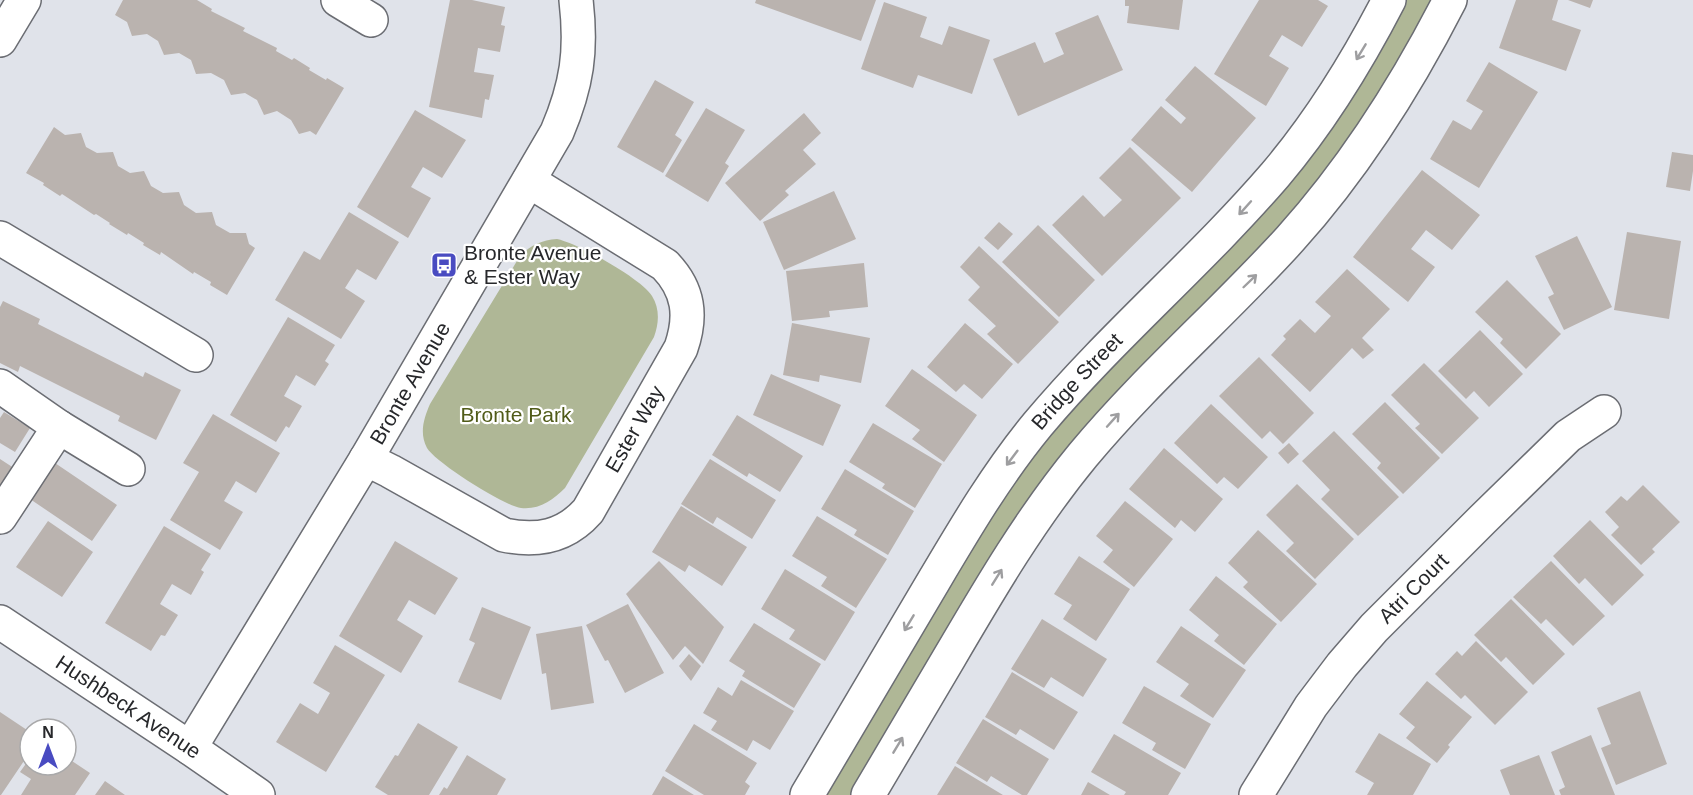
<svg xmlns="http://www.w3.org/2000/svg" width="1693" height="795" viewBox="0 0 1693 795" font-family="Arial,sans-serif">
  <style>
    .green { fill: #afb796 }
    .building { fill: #bab3af }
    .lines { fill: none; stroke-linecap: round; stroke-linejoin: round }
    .minor-casing { stroke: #6b6d73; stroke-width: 36 }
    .minor { stroke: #fff; stroke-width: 33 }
    .oneway { stroke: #9e9ea0 }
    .labels { text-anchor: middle; stroke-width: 4.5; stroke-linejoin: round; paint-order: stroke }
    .poi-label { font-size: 21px; fill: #27282b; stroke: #fff; text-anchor: start }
    .street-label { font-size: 21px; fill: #27282b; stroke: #fff }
    .park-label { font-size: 21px; fill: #505b19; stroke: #fff }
  </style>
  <rect width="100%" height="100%" fill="#e0e3ea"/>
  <path class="green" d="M1405,0H1442L1349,156L1154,366L858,795H821L1022,467Z
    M557,239C577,243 641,278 652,296C660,309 659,323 654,337L565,488C553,500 539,510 521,508C504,506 435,462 427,448C419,433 424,418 430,404L520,256C531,245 542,240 557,239Z"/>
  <path class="building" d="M123,0H197L212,9L211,11L245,28L243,31L277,48L276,51L292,60L294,58L310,68L309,70L326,80L327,78L344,88L316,135L310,131L299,134L291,120L277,111L264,115L257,100L245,93L231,95L224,80L211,73L196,74L191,60L179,53L164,55L158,41L147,34L132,36L127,22L115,15Z
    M450,0H472L505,7L501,25L505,26L500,52L478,48L474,72L494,75L489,100L485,99L482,118L429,107Z
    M756,0H876L861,41L755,3Z
    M1125,0H1183L1179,30L1127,23L1129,6H1125Z
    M1259,0H1318L1328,6L1302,47L1282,35L1269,56L1289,68L1266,106L1214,74Z
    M1516,0H1558L1552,20L1581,30L1566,71L1499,48Z
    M1568,0H1593L1590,8Z
    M884,2L927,17L920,37L942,45L949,26L990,40L972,94L918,75L913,88L861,69Z
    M1098,15L1123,70L1018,116L993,59L1035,42L1044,63L1064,54L1055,33Z
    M1489,62L1538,92L1479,188L1430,159L1453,120L1471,130L1483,111L1466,101Z
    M1195,66L1256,118L1192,192L1131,140L1161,106L1181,124L1186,118L1165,100Z
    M655,80L694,102L675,135L682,140L663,173L617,147Z
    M706,108L745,130L725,163L729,166L708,202L665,176Z
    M415,110L466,140L442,178L423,167L411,187L431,198L408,238L357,207Z
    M804,113L821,133L803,150L816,164L785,191L789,195L760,221L725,183Z
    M54,127L65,135L81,133L86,147L97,153L113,152L118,166L130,173L144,171L151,186L163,193L179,192L184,205L196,213L212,212L216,225L230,233H246L249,244L255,248L227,295L210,285L211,282L194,272L193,274L161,252L160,255L143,245L144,243L128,233L127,235L109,224L110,223L96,214L94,215L62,194L60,196L43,185L44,183L26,173Z
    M1130,147L1181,198L1102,276L1052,225L1083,195L1104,217L1122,200L1099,178Z
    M1672,152L1693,155V171L1690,191L1666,187Z
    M1422,170L1480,215L1452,250L1426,230L1411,249L1435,267L1408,302L1353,257Z
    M834,191L856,239L784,270L763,222Z
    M349,212L399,242L376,280L357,269L345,288L365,301L341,339L275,300L304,251L320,260Z
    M999,222L1013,234L998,250L984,238Z
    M1038,225L1095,280L1059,317L1002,262Z
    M1627,232L1681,241L1669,319L1614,310Z
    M1577,236L1612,307L1564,330L1548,297L1554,294L1535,256Z
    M979,246L1059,322L1018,364L987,334L996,326L968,300L980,287L960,267Z
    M864,263L868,307L829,311L830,317L792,321L786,271Z
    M1347,269L1390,309L1362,338L1374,350L1363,359L1352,348L1310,392L1271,355L1286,339L1283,336L1300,319L1315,333L1331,316L1315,302Z
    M1507,280L1561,334L1526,369L1500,343L1503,339L1475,312Z
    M3,301L40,319L38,324L143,377L145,372L181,390L156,440L118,421L120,416L20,366L18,372L0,363V307Z
    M288,317L335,345L325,361L329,364L315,386L296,375L284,396L302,406L289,428L286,426L276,442L230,415Z
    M792,323L870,338L861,383L820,375L819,382L783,375Z
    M965,323L1013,364L982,399L964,384L956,392L927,367Z
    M1480,330L1523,374L1489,407L1474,391L1466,399L1438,371Z
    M1259,357L1314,413L1283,444L1270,431L1262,439L1219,396Z
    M1424,363L1479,418L1442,454L1415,428L1420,424L1391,395Z
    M912,369L977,415L944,462L912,439L920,430L885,406Z
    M771,374L841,405L823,446L753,415Z
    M1385,402L1440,458L1403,494L1377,468L1381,463L1352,434Z
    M1211,404L1268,457L1238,489L1224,477L1217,484L1174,443Z
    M4,412L30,428L15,452L0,443V418Z
    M213,414L280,453L256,493L236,481L224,501L243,512L220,550L170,520L199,472L183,463Z
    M737,415L803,456L780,492L749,473L747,477L712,455Z
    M873,423L942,464L915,508L882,488L885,484L849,462Z
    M1334,431L1399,497L1358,536L1321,499L1330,490L1302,461Z
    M1289,443L1299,454L1288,464L1278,453Z
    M1164,448L1223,499L1195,532L1181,520L1175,528L1129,489Z
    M0,459L20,472L0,500Z
    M710,459L776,500L752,539L717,517L713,524L681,504Z
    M55,463L117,505L92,541L30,499Z
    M845,469L914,511L888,555L854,535L857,530L821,509Z
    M1297,484L1354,539L1315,579L1286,551L1294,543L1266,515Z
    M1643,485L1680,522L1652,549L1655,552L1641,565L1611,535L1619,527L1605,512L1621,496L1627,501Z
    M1125,501L1173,539L1134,587L1103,562L1113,550L1096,536Z
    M681,506L747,547L722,586L689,565L685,572L652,552Z
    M817,516L887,559L856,608L821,586L827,577L792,556Z
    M1590,520L1644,575L1612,606L1585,578L1579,584L1553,556Z
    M48,521L93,552L62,597L16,567Z
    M164,526L211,554L201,570L204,572L191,595L172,584L160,604L178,615L165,636L161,635L151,651L105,623Z
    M1258,530L1317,584L1281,622L1243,587L1248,582L1228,563Z
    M395,541L458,578L435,615L409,600L397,620L423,636L401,673L339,636Z
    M1079,556L1130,589L1096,641L1063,619L1072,605L1054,594Z
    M659,561L724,627L703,664L685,646L673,660L626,594Z
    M1551,561L1605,616L1573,646L1546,619L1541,624L1513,597Z
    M785,569L855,612L825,661L789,639L795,630L761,609Z
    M1216,576L1277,624L1244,665L1214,641L1219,635L1189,610Z
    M1511,599L1565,654L1533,685L1506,657L1501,662L1474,635Z
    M628,604L664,673L625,693L608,660L605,661L586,625Z
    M482,607L531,627L501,700L458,682L475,643L469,640Z
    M1042,619L1107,659L1083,697L1051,677L1044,688L1011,669Z
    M754,623L821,664L794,708L742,676L745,671L729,661Z
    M582,626L594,703L551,710L546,673L542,674L536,634Z
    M1181,626L1246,670L1213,718L1180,696L1189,684L1156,662Z
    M1476,641L1528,692L1495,725L1465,695L1461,699L1435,674L1457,651L1462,656Z
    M335,645L385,675L326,772L276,742L300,703L318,714L330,693L313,683Z
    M689,654L701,666L691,681L679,666Z
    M1012,672L1078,712L1054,750L1020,729L1016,735L985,717Z
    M741,680L794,711L770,750L753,740L747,751L711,730L717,721L703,713L718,687L732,696Z
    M1427,681L1472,717L1448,745L1450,747L1437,763L1406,738L1415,727L1399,714Z
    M1144,686L1211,724L1185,769L1152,750L1156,743L1122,723Z
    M1640,691L1667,764L1616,785L1601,748L1611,744L1597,708Z
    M0,712L30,732V752L1,795H0Z
    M983,719L1049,759L1027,795H1022L991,776L987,782L956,763Z
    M418,723L458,747L429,795H388L375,787L395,755L398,756Z
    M694,724L757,763L745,782L750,786L745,795H704L665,771Z
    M1379,733L1431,764L1413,795H1367L1374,783L1355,772Z
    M1114,734L1181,773L1168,795H1124L1126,792L1091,772Z
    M1591,735L1615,795H1561L1559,790L1565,787L1551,752Z
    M467,755L506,779L497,795H439L444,787L447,789Z
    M1539,755L1555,795H1510L1500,770Z
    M66,757L90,773L75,795H21L31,779L20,772L30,758V765H66Z
    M955,766L1003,795H937Z
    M663,776L694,795H652Z
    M105,781L125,795H95Z
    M1088,782L1110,795H1081Z"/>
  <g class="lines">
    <defs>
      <g id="minor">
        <path d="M338,0L371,20"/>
        <path d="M0,40L24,0"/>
        <path d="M0,238L196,355"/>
        <path d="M0,386L59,427L0,517"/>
        <path d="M59,427L128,469"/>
        <path id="s1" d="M366,459L390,471L504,535C537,542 565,537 588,511L681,348C692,316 689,290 665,265L529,181"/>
        <path id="s2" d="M0,622L190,748L258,795"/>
        <path id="s3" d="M190,748L366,459L557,132C577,85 582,51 576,0"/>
        <path id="s4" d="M807,795C846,728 886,661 926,594C961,535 995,476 1038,424C1112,336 1200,262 1275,175C1320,122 1357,62 1389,0"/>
        <path d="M868,795C895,749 922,704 949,658C990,588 1031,518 1083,455C1147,378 1223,313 1290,239C1355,167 1406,86 1450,0"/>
        <path id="s5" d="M1256,795L1311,706L1342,665L1374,628L1482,520L1568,436L1604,412"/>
      </g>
    </defs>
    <use href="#minor" class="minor-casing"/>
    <use href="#minor" class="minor"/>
  </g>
  <defs><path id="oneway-shaft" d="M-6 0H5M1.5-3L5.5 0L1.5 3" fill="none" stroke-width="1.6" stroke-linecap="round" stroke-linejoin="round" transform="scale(1.5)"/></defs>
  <g class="oneway">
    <use href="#oneway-shaft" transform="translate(1361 52) rotate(121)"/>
    <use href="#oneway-shaft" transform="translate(1245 208) rotate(132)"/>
    <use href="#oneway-shaft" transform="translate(1250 281) rotate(-44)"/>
    <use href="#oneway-shaft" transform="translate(1113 420) rotate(-48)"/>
    <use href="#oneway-shaft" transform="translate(1012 458) rotate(127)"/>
    <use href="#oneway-shaft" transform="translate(997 577) rotate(-58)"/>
    <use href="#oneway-shaft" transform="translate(909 623) rotate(121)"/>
    <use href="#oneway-shaft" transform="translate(898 745) rotate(-59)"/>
  </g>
  <defs>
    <symbol id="bus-square" viewBox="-11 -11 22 22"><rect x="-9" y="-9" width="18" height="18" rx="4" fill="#494bc1" stroke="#fff"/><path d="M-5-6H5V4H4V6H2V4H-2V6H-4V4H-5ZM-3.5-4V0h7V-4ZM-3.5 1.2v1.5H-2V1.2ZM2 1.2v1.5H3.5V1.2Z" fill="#fff"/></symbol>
  </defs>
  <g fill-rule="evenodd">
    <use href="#bus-square" x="429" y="250" width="30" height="30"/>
  </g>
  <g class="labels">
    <g class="poi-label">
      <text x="464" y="260">Bronte Avenue<tspan x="464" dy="24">&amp; Ester Way</tspan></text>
    </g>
    <g class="street-label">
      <text dy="7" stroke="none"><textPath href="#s4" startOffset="495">Bridge Street</textPath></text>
      <text dy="7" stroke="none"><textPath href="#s3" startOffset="426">Bronte Avenue</textPath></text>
      <text dy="7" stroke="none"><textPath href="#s1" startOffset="344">Ester Way</textPath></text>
      <text dy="7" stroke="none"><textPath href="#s5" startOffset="261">Atri Court</textPath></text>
      <text dy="7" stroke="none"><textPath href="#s2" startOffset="154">Hushbeck Avenue</textPath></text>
    </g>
    <g class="park-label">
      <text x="516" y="422">Bronte Park</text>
    </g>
  </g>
  <g transform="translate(48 747)"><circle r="28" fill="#ffffff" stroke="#a9a9aa" stroke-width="1.5"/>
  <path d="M0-4.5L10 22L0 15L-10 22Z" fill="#494bc1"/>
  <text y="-9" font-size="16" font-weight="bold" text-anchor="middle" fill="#27282b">N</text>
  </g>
</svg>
